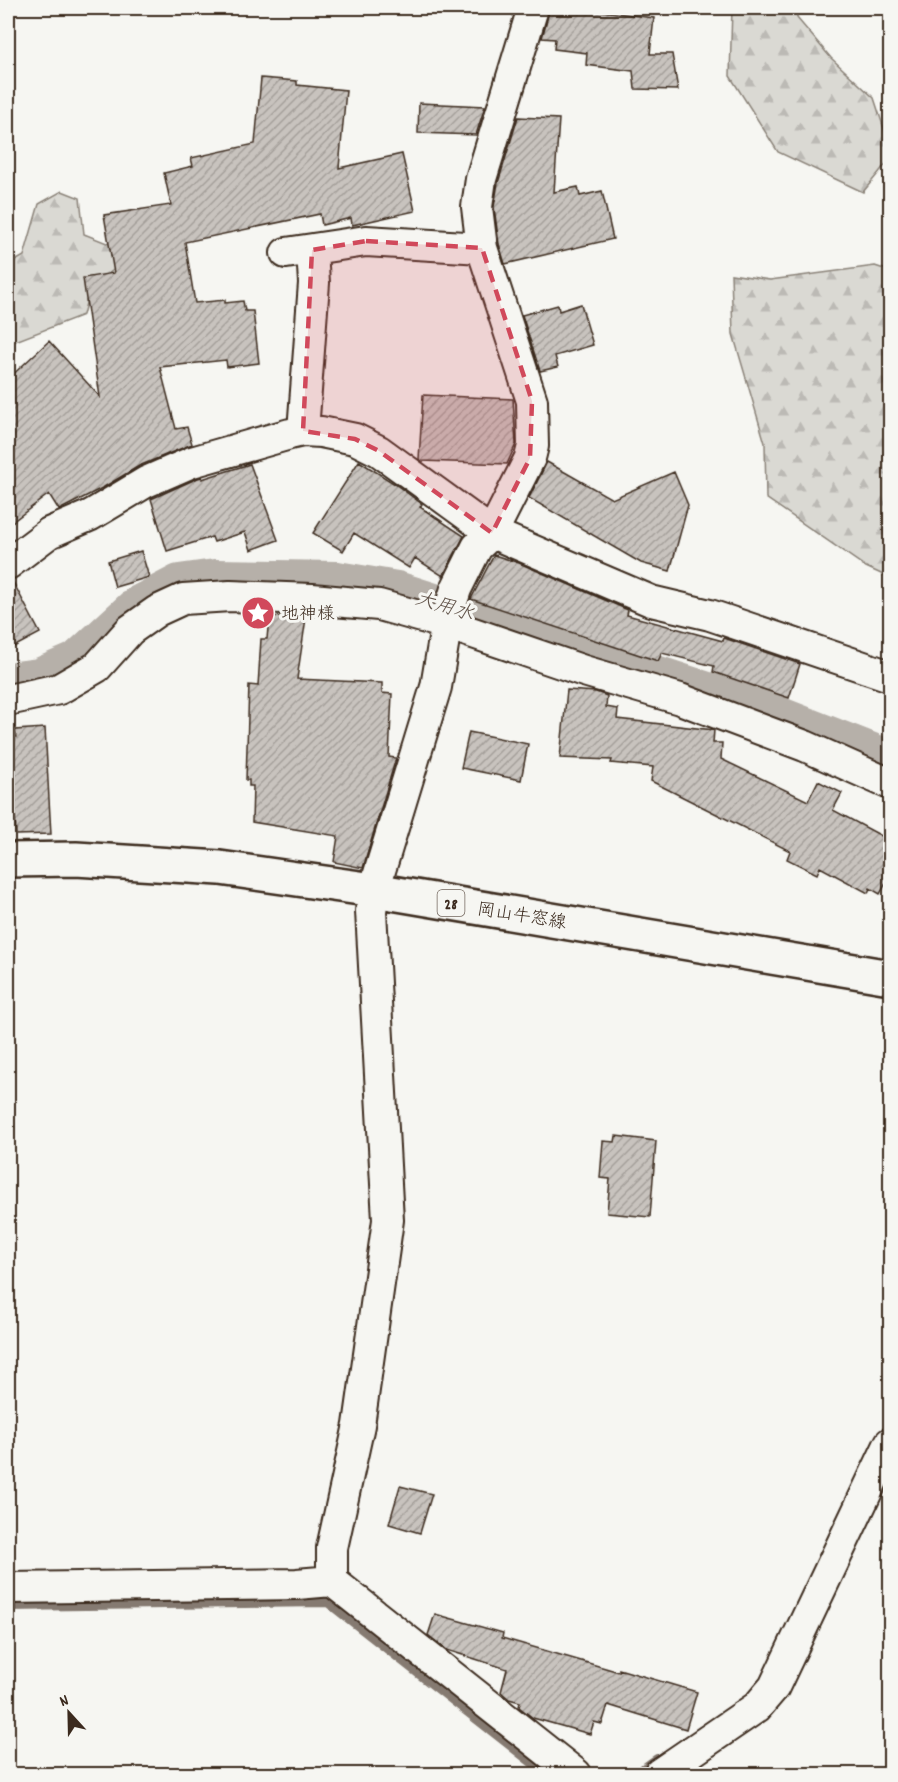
<svg xmlns="http://www.w3.org/2000/svg" width="898" height="1782" viewBox="0 0 898 1782" font-family="Dekko,'Klee One',sans-serif">
  <style>
    .forest { fill: url(#forest-firs); stroke: #8a8278; stroke-width: 1.5 }
    .lines { fill: none; stroke-linecap: round; stroke-linejoin: round }
    .stream { stroke: #857a71; stroke-width: 10 }
    .canal { stroke: #b6b0a9; stroke-width: 38 }
    .building { fill: url(#building-hatch); stroke: #3b2a1e; stroke-width: 1.5 }
    .minor-casing { stroke: #3b2a1e; stroke-width: 34 }
    .primary-casing { stroke: #3b2a1e; stroke-width: 38 }
    .minor { stroke: #f6f6f2; stroke-width: 30 }
    .primary { stroke: #f6f6f2; stroke-width: 33 }
    .marked { fill: #d1495b; fill-opacity: 0.2; stroke: #d1495b; stroke-width: 4.5; stroke-dasharray: 12 8; stroke-linejoin: round }
    .labels { text-anchor: middle; stroke-width: 6; stroke-linejoin: round; paint-order: stroke }
    .shield { fill: #f6f6f2; stroke: #73675e; stroke-width: 1.5 }
    .shield-label { font-size: 16px; font-weight: bold; fill: #3b2a1e }
    .poi-label { font-size: 18px; fill: #3b2a1e; stroke: #f6f6f2; text-anchor: start }
    .street-label { font-size: 18px; fill: #3b2a1e; stroke: #f6f6f2 }
    .water-label { font-size: 20px; font-style: italic; fill: #605248; stroke: #f6f6f2 }
  </style>
  <defs>
    <pattern id="forest-firs" width="22" height="20" patternUnits="userSpaceOnUse" patternTransform="scale(1.5)"><rect width="22" height="20" fill="#dad9d3"/><path d="M5 1l3.5 6h-7zM16 11l3.5 6h-7z" fill="#bcbab5"/></pattern>
    <pattern id="building-hatch" width="6" height="6" patternUnits="userSpaceOnUse" patternTransform="scale(1.5)"><rect width="6" height="6" fill="#c8c3be"/><path d="M-1 1l2-2M0 6l6-6M5 7l2-2" fill="none" stroke="#a49f9a"/></pattern>
  </defs>
  <rect width="100%" height="100%" fill="#f6f6f2"/>
  <filter id="ink" filterUnits="userSpaceOnUse"><feTurbulence type="fractalNoise" baseFrequency=".0167" numOctaves="2"/><feDisplacementMap in="SourceGraphic" scale="12" xChannelSelector="R" yChannelSelector="G"/><feConvolveMatrix kernelMatrix="1 2 1 2 8 2 1 2 1" color-interpolation-filters="sRGB"/></filter>
  <g filter="url(#ink)">
    <path class="forest" d="M732,8H797V18L831,58L874,98L890,147V159L863,192L778,152L730,76Z
      M62,191L80,198L84,234L122,249L123,263L90,287L83,315L8,344V265L24,256L39,204Z
      M875,266L890,271V578L866,567L766,498L765,443L733,334L731,274L770,280Z"/>
    <g class="lines">
      <path class="stream" d="M8,1606L328,1602L547,1774
        M636,1774L657,1759"/>
      <path class="canal" d="M8,681L39,677L76,661L137,605L179,583L215,578L337,580L397,590L469,613L760,708L890,759"/>
    </g>
    <path class="building" d="M550,8H602L601,11L654,18L650,54H672L678,90L635,89L633,71L586,65L587,53L554,49L555,39L542,38Z
      M261,78L297,81V85L346,90L339,168L402,154L415,211L352,225L351,218L322,225L320,214L185,242L195,303L225,300V303L243,301L245,311H253L259,363L227,367L226,360L160,367L176,429L187,427L192,444L139,466L104,487L59,510L49,494L8,525V379L49,341L100,397L83,278L114,273L104,215L171,205L164,173L193,166L191,158L255,144Z
      M419,103L485,106L476,135L418,133Z
      M518,117L559,119L554,192L578,187L580,196L602,191L613,239L505,264L499,244L494,207L498,183Z
      M581,304L593,345L555,356L558,367L540,371L522,315L558,305L559,311Z
      M423,395L513,399L516,444L507,464L422,461L419,459Z
      M359,461L395,484L422,504L420,507L464,536L443,576L415,558L409,568L354,533L343,551L313,533Z
      M547,462L612,499L674,472L688,505L670,571L641,563L529,498Z
      M250,464L278,540L251,550L245,532L214,542L212,537L167,551L151,499L198,478L202,477V479Z
      M141,551L149,577L115,587L108,561Z
      M494,555L519,563L628,610L627,615L723,641L724,638L800,664L789,698L713,672L714,666L662,653L658,661L471,599Z
      M12,580L40,633L8,650V581Z
      M269,616L306,618L297,679L382,683V693L392,694L389,757L396,758L363,868L334,862L338,836L252,822L253,786H249V780H246L249,685L258,686L261,639H267Z
      M567,690L596,692L607,696L606,707L618,709L617,719L714,730L713,743H722L721,759L808,801L818,781L842,793L833,810L891,841V874L880,894L870,888L868,893L820,867L817,874L787,859L790,851L651,781L653,767L611,763L612,760L560,758Z
      M45,728L51,834L16,835L13,788H8V737H16L15,730Z
      M469,732L528,744L521,780L461,768Z
      M616,1136L656,1141L650,1217L607,1213L610,1179L600,1178L603,1141L615,1142Z
      M400,1486L432,1494L420,1533L389,1524Z
      M435,1614L503,1633L502,1638L619,1672V1669L697,1692L686,1729L608,1705L602,1724L594,1722L590,1734L533,1718L519,1707L520,1702L509,1699L501,1692L507,1669L447,1650L428,1635Z"/>
    <g class="lines">
      <defs>
        <path id="minor" d="M286,253L366,241L482,248
          M303,431L314,283L312,250
          M8,564L49,533L91,515L146,482L192,462L290,434L303,431L321,432L355,439L379,451L492,533L651,601L710,615L890,676
          M8,700L59,689L97,667L130,630L157,611L183,599L230,596L312,599L379,605L447,624L584,671L680,699L805,746L890,784
          M332,1581V1548L359,1425L388,1220L371,911L374,890L436,687L448,615L456,589L477,547L492,533L530,458L533,446L532,401L482,248L477,207L481,179L533,8
          M8,1588L297,1584L332,1581L576,1774
          M659,1774L757,1707L774,1687L890,1443"/>
        <path id="primary" d="M8,860L76,859L220,868L374,890L890,977"/>
      </defs>
      <use href="#minor" class="minor-casing"/>
      <use href="#primary" class="primary-casing"/>
      <use href="#minor" class="minor"/>
      <use href="#primary" class="primary"/>
    </g>
  </g>
  <path class="marked" d="M366,241L482,248L532,401L530,458L492,533L379,451L355,439L303,431L312,250Z"/>
  <defs>
    <symbol id="sight-disc" viewBox="-11 -11 22 22"><circle r="9.5" fill="#d1495b" stroke="#f6f6f2"/><path d="M0-6L1.8-2.2L6-1.7L2.9 1.2L3.7 5.4L0 3.3L-3.7 5.4L-2.9 1.2L-6-1.7L-1.8-2.2Z" fill="#fff"/></symbol>
  </defs>
  <g fill-rule="evenodd">
    <use href="#sight-disc" x="239" y="594" width="38" height="38"/>
  </g>
  <g class="labels">
    <rect class="shield" x="437.5" y="890" width="27" height="26" rx="4.5"/>
    <g class="shield-label">
      <text x="451" y="909">28</text>
    </g>
    <g class="poi-label">
      <text x="281" y="619">地神様</text>
    </g>
    <g class="street-label">
      <text transform="translate(522 915) rotate(9)" y="6">岡山牛窓線</text>
    </g>
    <g class="water-label">
      <text transform="translate(445 605) rotate(17)" y="7">大用水</text>
    </g>
  </g>
  <rect width="898" height="1782" fill="none" stroke="#f6f6f2" stroke-width="30"/>
  <rect x="15" y="15" width="868" height="1752" fill="none" stroke="#3b2a1e" stroke-width="2" filter="url(#ink)"/>
  <g transform="translate(69 1713) rotate(338)" stroke="#f6f6f2" stroke-width="4.5" paint-order="stroke">
  <path d="M0-4.5L10 22L0 15L-10 22Z" fill="#3b2a1e"/>
  <text y="-9" font-size="16" font-weight="bold" text-anchor="middle" fill="#3b2a1e">N</text>
  </g>
</svg>
